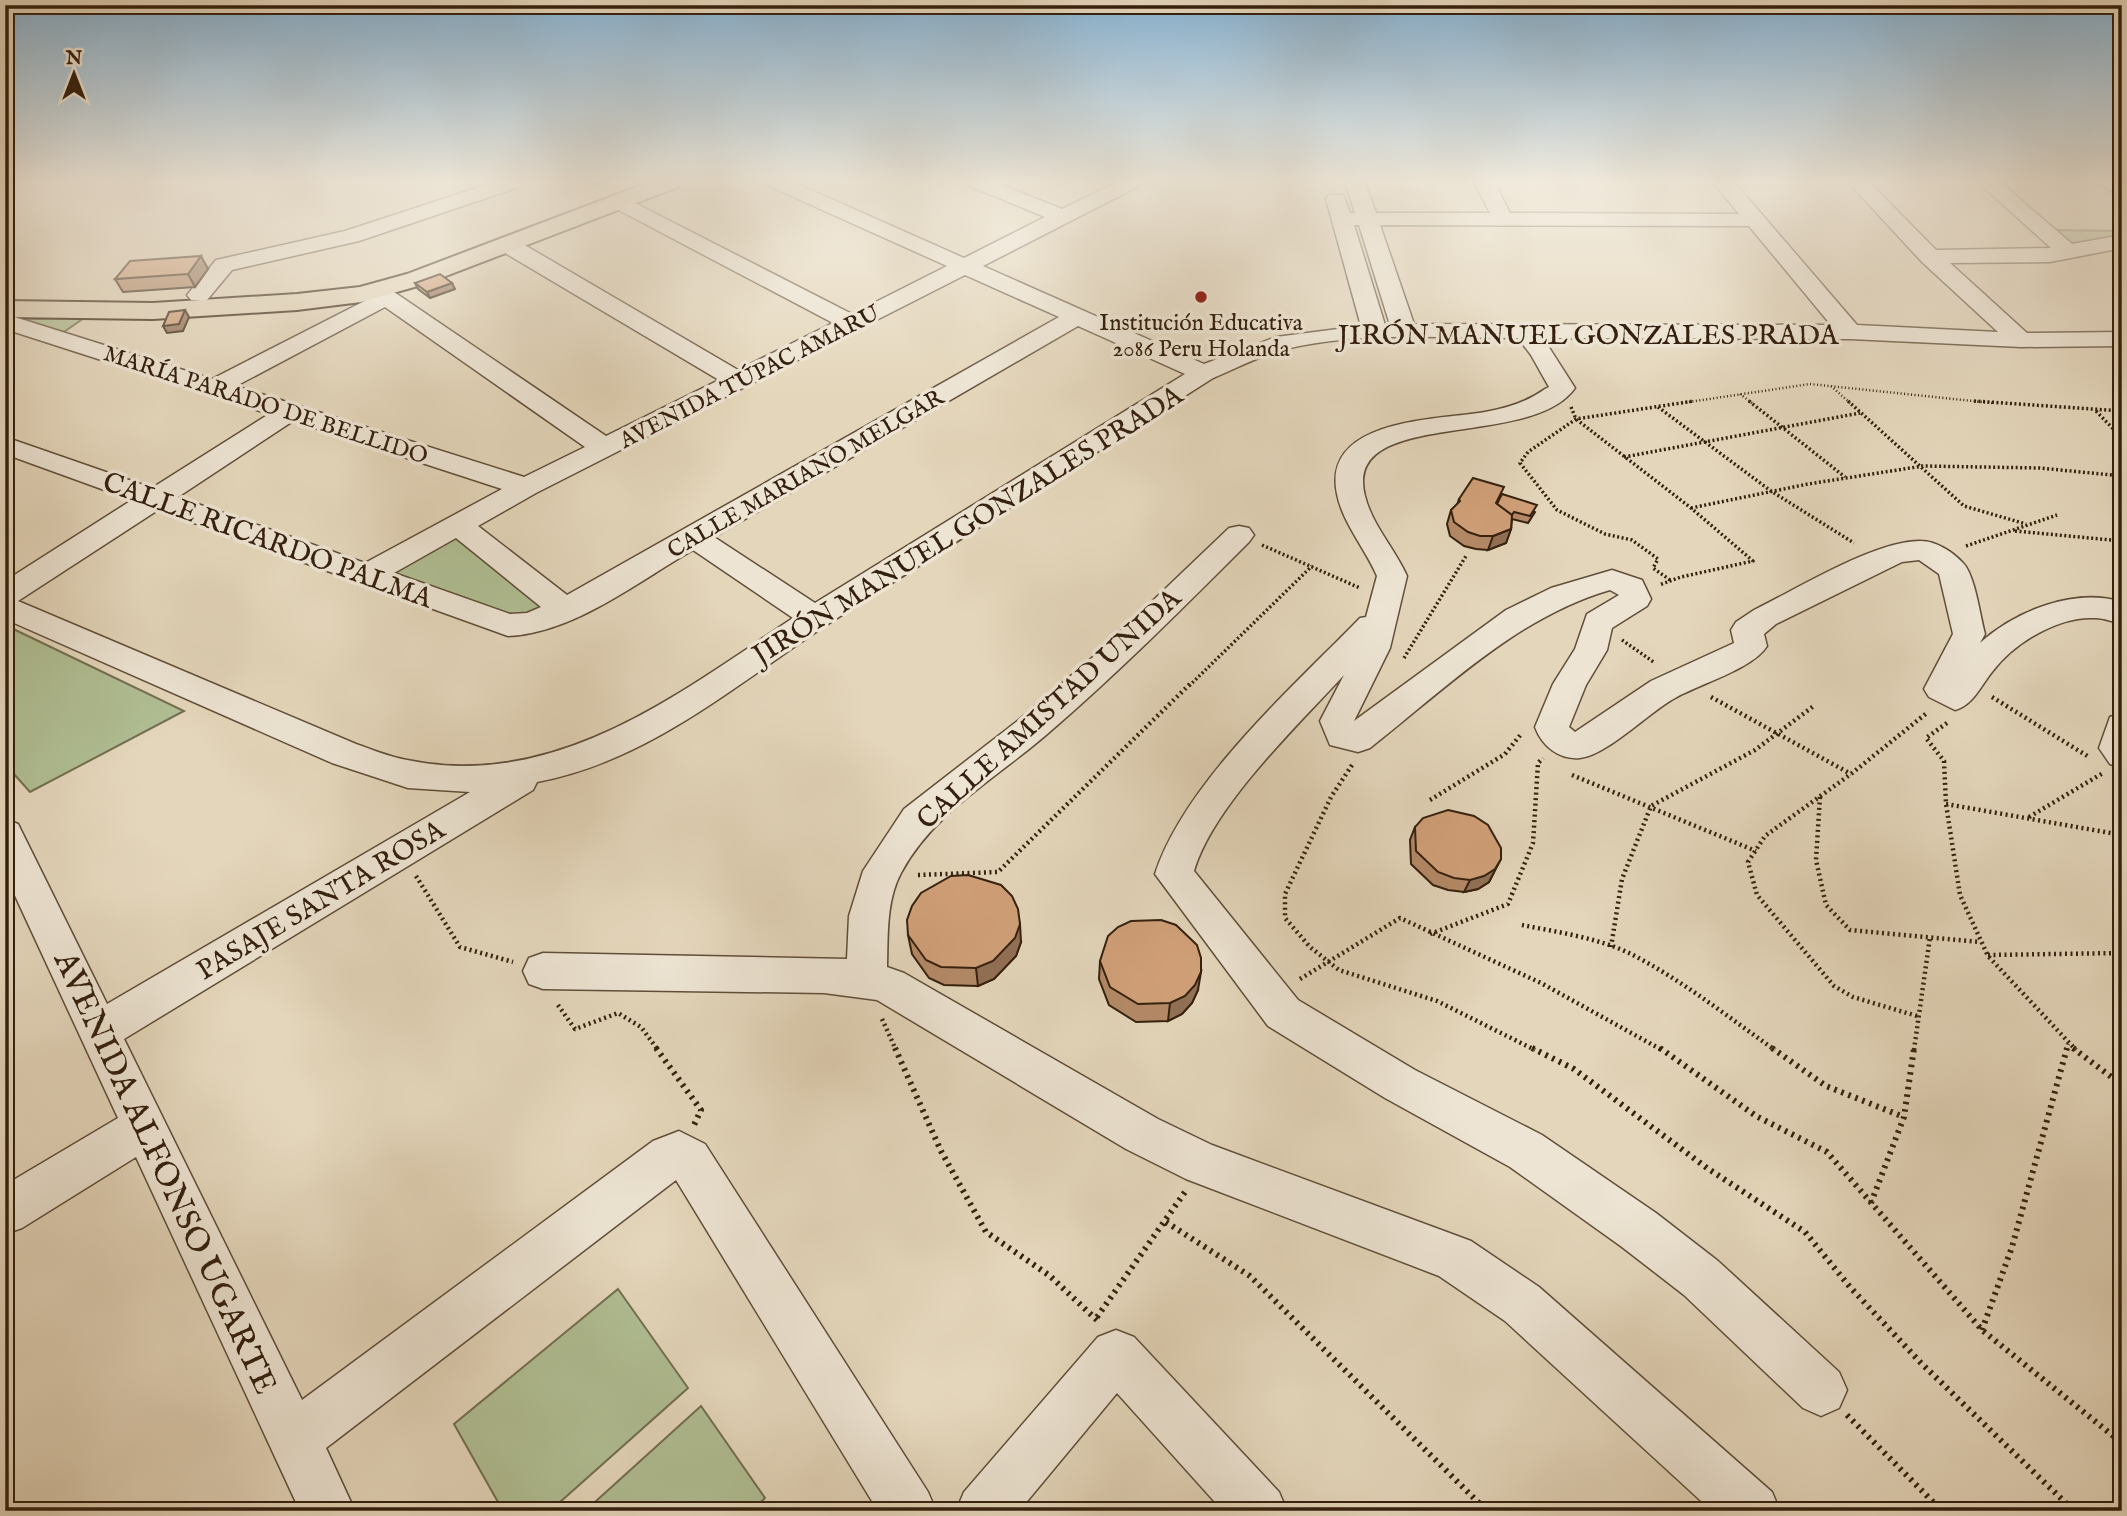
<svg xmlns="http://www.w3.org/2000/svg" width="2127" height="1516" viewBox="0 0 2127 1516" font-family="'IM FELL English',serif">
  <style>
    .green { fill: #b0be93; stroke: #726f50; stroke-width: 2 }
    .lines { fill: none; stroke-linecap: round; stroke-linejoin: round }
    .minor-casing { stroke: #604e39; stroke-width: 3 }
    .major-casing { stroke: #34200e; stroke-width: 4 }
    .path-far3 { stroke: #34200e; stroke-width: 2.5; stroke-dasharray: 1 2.5; stroke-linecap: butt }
    .path-far2 { stroke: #34200e; stroke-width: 3.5; stroke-dasharray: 2 2.5; stroke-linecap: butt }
    .path-far1 { stroke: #34200e; stroke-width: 4.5; stroke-dasharray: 2 3.5; stroke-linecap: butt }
    .path { stroke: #34200e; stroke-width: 6; stroke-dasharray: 2.5 5; stroke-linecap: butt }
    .minor { fill: #ede4d3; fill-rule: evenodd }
    .major { fill: #e4d6bb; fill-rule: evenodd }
    .wall { fill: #b48a68; stroke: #34200e; stroke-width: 2 }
    .shaded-wall { fill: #927055; stroke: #34200e; stroke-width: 2 }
    .building { fill: #d1a079; stroke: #34200e; stroke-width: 2 }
    .poi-dot { fill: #8f2418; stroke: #ede4d3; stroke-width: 2.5 }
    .labels { text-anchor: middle; stroke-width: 7; stroke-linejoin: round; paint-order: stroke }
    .far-poi-label { font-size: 23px; fill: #34200e; stroke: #ede4d3 }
    .far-street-label { font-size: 23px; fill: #34200e; stroke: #ede4d3 }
    .street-label { font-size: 28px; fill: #34200e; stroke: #ede4d3 }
    .near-street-label { font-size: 33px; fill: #34200e; stroke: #ede4d3 }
  </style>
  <rect width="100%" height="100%" fill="#e4d6bb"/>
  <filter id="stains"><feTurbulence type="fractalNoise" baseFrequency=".00286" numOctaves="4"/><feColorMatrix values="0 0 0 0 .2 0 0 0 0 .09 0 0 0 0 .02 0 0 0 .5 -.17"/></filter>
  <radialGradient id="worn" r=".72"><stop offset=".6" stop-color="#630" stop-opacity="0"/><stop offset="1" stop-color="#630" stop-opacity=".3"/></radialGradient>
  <path class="green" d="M2051,230L2122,231V234L2074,249Z
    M84,318L61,334L12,319Z
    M459,536L554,609L523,620L397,575V569Z
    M5,625L184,711L30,792L5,764Z
    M618,1289L688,1388L550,1511H503L454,1424Z
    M701,1406L765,1498L752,1511H585Z"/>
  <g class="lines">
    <defs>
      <path id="minor" d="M495,182H525L522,186L359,241L232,270L207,300H191L187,295L216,260L345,231Z
        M766,182H793L964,258L1045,217L970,186L967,182H994L1062,209L1117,182H1142L1139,186L983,266L1204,364L1276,337L1361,326L1326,199L1329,195H1343L1350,213H1355L1345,182H1365L1376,213H1490L1474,182H1494L1510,213L1739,214L1713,182H1734L1857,325L1998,332L1922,262L1848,182H1869L1936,250L2051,248L1978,182H2000L2072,244L2122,235V248L2050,262L1950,263L2027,333L2122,332V346L2021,347L1850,339L1543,338L1575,388C1531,451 1342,406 1365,496C1372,525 1395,549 1407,576L1390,648L1354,721L1506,610L1551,588L1612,570L1642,580L1651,599L1647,606L1612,628L1607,650L1586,685L1569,727L1575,732L1651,681L1734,643L1731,630L1736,622L1754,610C1797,589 1876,540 1921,541C1936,541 1953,552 1963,563C1975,575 1980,616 1985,634L1980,643C2015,611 2075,587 2122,602V624C2113,622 2104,618 2095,618C2058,616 2014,643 1992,672C1980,687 1973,705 1955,710L1929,697L1924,689L1953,634L1939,574L1919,560L1902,562L1776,624L1764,634L1767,646C1753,669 1699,684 1675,698C1648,713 1607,755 1580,758C1559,760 1542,746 1535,727L1553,684L1575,649L1587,614L1619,595L1610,590C1517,617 1445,689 1370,748L1358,752L1330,745L1320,721L1344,675C1298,725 1213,806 1194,871L1298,1000L1415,1070L1542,1135L1656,1213L1718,1261L1839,1372L1847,1390L1839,1408L1821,1416L1803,1408L1684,1295L1622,1247L1510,1167L1385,1098L1268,1026L1155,874C1185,782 1293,687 1360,618L1366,617L1377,576C1365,548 1343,524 1337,494C1321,418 1438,420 1485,412C1507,408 1527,402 1545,389L1549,387L1531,355L1518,338C1441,338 1357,331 1282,350C1259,356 1235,369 1213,378C1085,460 956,541 828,624C735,685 649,761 537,782L533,790L124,1039L302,1400L653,1141L679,1131L705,1144L928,1492L936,1511H878L676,1180L326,1448L355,1511H300L136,1157L22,1228L5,1234V1185L118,1118L5,874V819L18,824L107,1004L470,792L408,788L332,763L5,619V581L132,500L5,454V437L152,488L269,414L5,329V314L212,379L386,290L394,292L606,436L719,380L500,250L497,245L500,240H516L738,370L833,323L611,206L608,202L611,198H625L852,314L947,266L769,186ZM1354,225H1359L1390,325H1385ZM1380,225L1749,226L1831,325L1414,324ZM965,275L1059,317L567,595L478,526L536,493ZM385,307L585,447L524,477L236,386ZM1078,326L1185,374L815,603L714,537ZM293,421L502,489L365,563L178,497ZM158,510L508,636C574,633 637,582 693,550L793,618C678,694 555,791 407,760C390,757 373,750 356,744L18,601ZM456,538L541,607L527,613L510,614L394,573Z
        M2098,182H2121L2122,198Z
        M1239,526L1249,528L1254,535L1249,542C1183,608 1117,674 1046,735C995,779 933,813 901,873C886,901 888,936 887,967L904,973L1158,1119L1212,1145L1471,1241L1539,1287L1772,1492L1780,1511H1712L1505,1321L1439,1276L1186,1179L1126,1149L877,1000L824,993L543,989L529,984L523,971L529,958L543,953L847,959L849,916L863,871L904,809L1020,719L1099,652L1229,528Z
        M2122,713V768L2110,764L2099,748L2110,717Z
        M1116,1330L1134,1337L1279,1492L1287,1511H1223L1117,1393L1019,1511H956L964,1492L1098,1337Z"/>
      <path id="major" d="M650,182H681L678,187L425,284L361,302L297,310L153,319L5,317V301L153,303L297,294L360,287L407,274Z"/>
    </defs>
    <use href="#minor" class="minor-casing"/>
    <use href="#major" class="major-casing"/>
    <path class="path-far3" d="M1831,386L1850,403
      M1740,394L1752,403
      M1682,403L1810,384L1992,403"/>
    <path class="path-far2" d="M1749,401L1845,477
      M1848,401L1964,506L2026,524
      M1974,401L2122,411
      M1571,407L1576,419L1691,508L1753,561L1681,577L1659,585
      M1658,407L1771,491L1854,543
      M2096,411L2122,438
      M1624,457L1860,413
      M1691,508L1808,484L1923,466L2040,468L2122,476
      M2015,531L2122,541
      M2113,540L2122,550
      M1262,545L1360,588
      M1966,546L2057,515
      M1670,580L1653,568L1658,559L1632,540L1605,534L1557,510L1520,463L1528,452L1576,419L1694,401
      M1622,640L1655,663
      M1404,658L1466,556
      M1189,686L1312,566"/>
    <path class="path-far1" d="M1711,697L1851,774
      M1992,697L2089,757
      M1947,723L1926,738L1944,761L1946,804L1960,895L1988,956L2076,1050
      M1352,765L1331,797L1285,894V918L1310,947L1339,970L1437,1001L1535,1050
      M1572,775L1756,851
      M1820,797L1816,860L1826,905L1850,930L1980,942
      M1430,800L1505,754L1522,733
      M1946,804L2122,835
      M2029,817L2103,773
      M918,875L998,872L1190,684
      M416,876L460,947L513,962
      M1522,925C1557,932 1599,938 1631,954C1682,980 1728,1017 1775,1050
      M1430,934L1508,904L1533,843L1538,763L1543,758
      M1611,947L1622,879L1651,806L1755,750L1815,705
      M1988,955L2122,953
      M1300,979L1400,918L1541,983L1662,1050
      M558,1005L575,1029L618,1013L641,1027L658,1050
      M1917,1016L1853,997L1834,986L1757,895L1748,862L1765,836L1851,774L1928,712
      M882,1019L896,1050
      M1914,1050L1930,937
      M2066,1050L2068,1044"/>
    <path class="path" d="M656,1048L701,1110L694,1125
      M895,1048L941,1151L986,1232L1050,1276L1100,1323
      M1532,1048L1574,1069L1707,1168L1805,1232L1850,1287L1921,1363L2074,1511
      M1660,1048L1756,1116L1827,1152L1982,1330L2122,1443
      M1772,1048L1826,1086L1904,1117
      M2073,1048L2122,1085
      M1871,1203L1904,1117L1914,1048
      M1166,1222L1250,1276L1487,1511
      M1097,1317L1185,1192
      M1982,1330L2012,1247L2067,1048
      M1847,1415L1942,1511"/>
    <use href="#minor" class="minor"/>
    <use href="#major" class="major"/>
  </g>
  <path class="wall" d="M208,269L195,287L123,292L115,279Z
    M415,283L455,289L430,298L418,289Z
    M1502,494L1535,512L1528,523L1512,519L1511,529L1506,543L1488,550L1476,549L1464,546L1450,536L1447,524L1451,510L1457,505L1459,499Z
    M1415,827L1494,872L1489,882L1478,889L1464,892L1448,890L1433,885L1411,864L1410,840Z
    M908,935L1021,942L1016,956L994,979L978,986L944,985L929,978L912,954Z
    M1100,961L1198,990L1192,1003L1182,1014L1168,1021L1136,1022L1109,1005L1099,979Z"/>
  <path class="shaded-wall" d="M594,182H605L595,185Z
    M201,256L208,269L195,287L188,274Z
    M452,283L455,289L430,298L427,292Z
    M185,310L189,317L183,331L167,333L163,326Z
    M1511,529L1506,543L1488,550L1493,536Z
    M1501,859L1489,882L1478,889L1464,892L1470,880Z
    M1020,924L1021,942L1016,956L994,979L978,986L976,968Z
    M1201,972L1198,990L1192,1003L1182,1014L1168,1021L1170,1003Z"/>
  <path class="building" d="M201,256L188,274L115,279L130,261Z
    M440,274L452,283L427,292L415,283Z
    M185,310L179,324L163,326L169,312Z
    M1473,478L1504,487L1496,503L1512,515L1511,529L1493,536H1480L1468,532L1454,522L1451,510L1460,501L1459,499Z
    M1502,494L1537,505L1530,516L1514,512L1512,515L1497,504Z
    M1448,810L1474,816L1488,825L1501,848V859L1495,869L1484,876L1470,880L1454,878L1438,872L1416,851L1415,827L1423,818Z
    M968,875L1001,885L1012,896L1018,909L1020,924L1015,938L993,961L976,968L941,967L926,960L908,935L907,920L912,906L921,893L951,876Z
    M1161,920L1176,925L1197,945L1201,958V972L1195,985L1185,996L1170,1003L1138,1004L1110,987L1100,961L1108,936L1118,927L1131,921Z
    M819,1503L825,1511H811Z"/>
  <linearGradient id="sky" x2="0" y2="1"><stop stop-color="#89b5d6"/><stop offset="0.46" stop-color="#f3ede0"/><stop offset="1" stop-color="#f3ede0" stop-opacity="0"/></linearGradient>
  <rect width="2127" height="394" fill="url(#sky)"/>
  <circle class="poi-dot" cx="1201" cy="297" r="7"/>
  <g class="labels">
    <g class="far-poi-label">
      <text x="1201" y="330">Institución Educativa<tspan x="1201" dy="26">2086 Peru Holanda</tspan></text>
    </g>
    <g class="far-street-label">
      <text transform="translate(749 376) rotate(-27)" y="8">AVENIDA TÚPAC AMARU</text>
      <text transform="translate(266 404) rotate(18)" y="8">MARÍA PARADO DE BELLIDO</text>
      <text transform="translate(805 473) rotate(-30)" y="8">CALLE MARIANO MELGAR</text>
    </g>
    <g class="street-label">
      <text x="1588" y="344">JIRÓN MANUEL GONZALES PRADA</text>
      <text transform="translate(967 524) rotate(-32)" y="10">JIRÓN MANUEL GONZALES PRADA</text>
      <text transform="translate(268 539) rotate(20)" y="10">CALLE RICARDO PALMA</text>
      <text transform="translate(1048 708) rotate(-42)" y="10">CALLE AMISTAD UNIDA</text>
      <text transform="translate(320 899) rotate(-31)" y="10">PASAJE SANTA ROSA</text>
    </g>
    <g class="near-street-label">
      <text transform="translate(167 1172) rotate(65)" y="12">AVENIDA ALFONSO UGARTE</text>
    </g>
  </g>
  <rect width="2127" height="1516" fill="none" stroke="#e4d6bb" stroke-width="28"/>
  <rect x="7" y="7" width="2113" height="1502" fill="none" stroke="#34200e" stroke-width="3.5"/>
  <rect x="14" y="14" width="2099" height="1488" fill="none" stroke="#34200e" stroke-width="2"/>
  <g transform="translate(74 74)" stroke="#ede4d3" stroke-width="5" paint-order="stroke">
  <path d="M0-5L12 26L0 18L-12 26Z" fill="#34200e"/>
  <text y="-10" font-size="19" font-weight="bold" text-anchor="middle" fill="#34200e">N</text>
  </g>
  <rect width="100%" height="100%" filter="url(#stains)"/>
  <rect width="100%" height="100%" fill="url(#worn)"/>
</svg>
